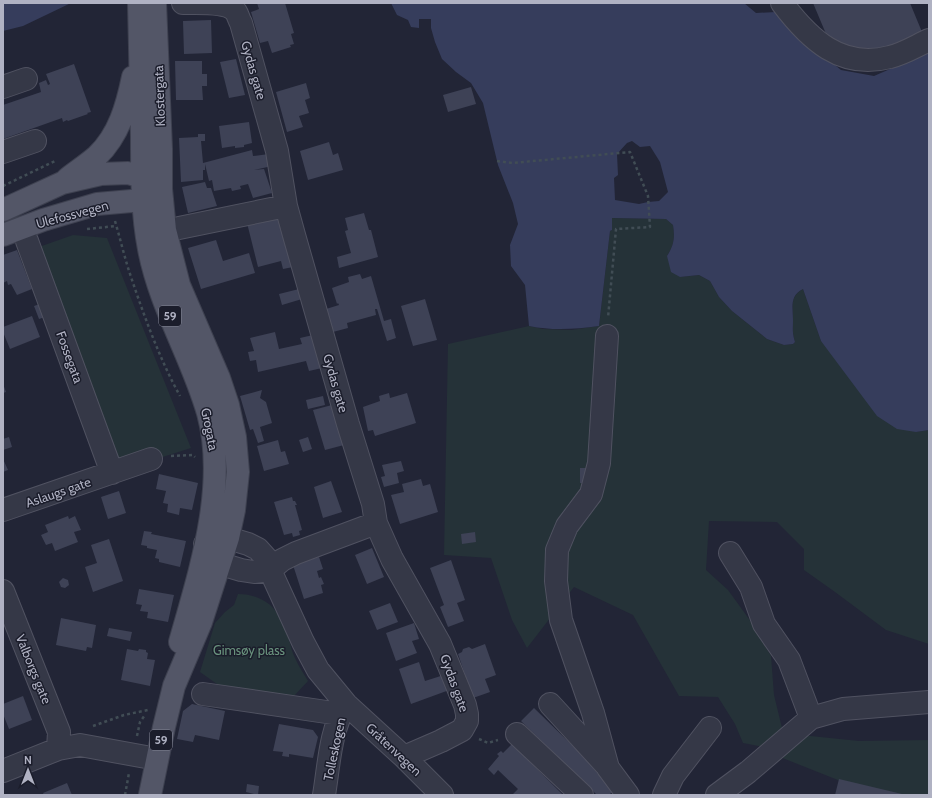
<svg xmlns="http://www.w3.org/2000/svg" width="932" height="798" viewBox="0 0 932 798" font-family="Cabin,sans-serif">
  <style>
    .green { fill: #253238 }
    .water { fill: #363d5c; fill-rule: evenodd }
    .building { fill: #3e4256 }
    .lines { fill: none; stroke-linecap: round; stroke-linejoin: round }
    .minor-casing { stroke: #505261; stroke-width: 24 }
    .major-casing { stroke: #3e4150; stroke-width: 24 }
    .path { stroke: #414d55; stroke-width: 2.5; stroke-dasharray: 3 3; stroke-linecap: butt }
    .minor { stroke: #353847; stroke-width: 22 }
    .major { stroke: #535667; stroke-width: 22 }
    .labels { text-anchor: middle; stroke-width: 3; stroke-linejoin: round; paint-order: stroke }
    .shield { fill: #1b1d2b; stroke: #838595; stroke-width: 1 }
    .shield-label { font-size: 12px; font-weight: bold; fill: #b0b2c3 }
    .street-label { font-size: 13px; fill: #b0b2c3; stroke: #1b1d2b }
    .park-label { font-size: 13px; fill: #69927d; stroke: #1b1d2b }
  </style>
  <rect width="100%" height="100%" fill="#222536"/>
  <path class="green" d="M612,218L666,219L673,225C675,237 674,245 667,256L680,277L699,275L710,281L719,297L732,311L767,339L784,345L793,344L795,342C792,331 793,330 793,320C793,307 789,297 803,289L821,341L916,432L929,430V644L886,630L835,592L804,570V549L777,522L709,521L706,570L728,590L749,619L771,656L774,695L783,732L764,747L743,743L735,724L718,697L679,696L633,615L574,587L527,648L512,620L491,558L444,555L448,344L529,326L543,329L571,330L599,326L610,231L612,230Z
    M73,235L107,238L191,448L112,473L36,248Z
    M238,594C262,594 279,608 286,630C290,640 291,651 296,660C299,667 304,674 308,681L294,696L224,689L200,672L215,623L225,612L234,605Z
    M791,734L859,741L929,740V795H883L853,786L780,757Z"/>
  <path class="water" d="M3,3H71L23,26L3,31Z
    M391,3H744L756,13L776,12L788,26L841,70L874,76L929,52V430L916,432L897,429L877,416L821,341L803,289C789,296 793,308 793,320C793,331 792,331 795,342L793,344L784,345L767,339L732,311L719,297L710,281L699,275L680,277L671,272L667,256C674,245 675,237 673,225L666,219L612,218V230L610,231L599,326C576,329 553,331 529,326L525,285L511,266L510,245L518,224L513,203L498,165L483,103L471,83L456,72L442,59L435,42L431,28V19H419V28L411,27L408,20L397,15ZM632,141L640,147L650,146L660,162L668,192L659,201L648,202L639,204L615,200L614,178L618,175L617,154L627,143Z"/>
  <path class="building" d="M257,3H285L294,33L291,34L294,44L290,45L291,47L272,53L268,41L260,43L251,12L259,9Z
    M813,3H910L922,32L840,67Z
    M211,20L212,53L184,54L183,21Z
    M236,59L245,95L229,98L220,62Z
    M175,61H202V74H207V86H202L203,100H176Z
    M74,64L91,112L87,113L88,114L68,121L67,120L63,122L62,118L3,139V105L41,92L39,83L46,80L48,85L50,84L46,74Z
    M306,83L310,98L305,100L309,113L299,116L303,127L287,132L276,92Z
    M471,87L476,104L448,112L443,95Z
    M249,122L252,143L244,145V147L235,148V146L222,148L219,126Z
    M198,134H205V141H201L203,163L252,150L253,156L269,154L272,166L254,170L264,169L272,193L253,198L248,184L240,186L241,189L232,191L231,188L214,191L212,180L209,181L205,164V170H203V180L181,182L179,138L198,137Z
    M329,142L333,155L338,153L343,170L308,180L300,151Z
    M205,182L207,188H211L217,206L188,213L182,187Z
    M364,213L369,230H371L378,257L339,268L337,257L351,253L345,231L348,230L345,218Z
    M280,215L293,267L283,269L281,261L258,267L247,223Z
    M216,240L223,261L249,253L255,273L201,289L188,248Z
    M17,250L32,289L17,295L11,284L8,285L7,281L3,283V255Z
    M360,274L362,279L371,276L384,321L391,319L396,338L387,341L377,309H375L376,315L347,323L348,328L333,332L326,309L339,305L338,303L337,304L332,288L349,282L348,277Z
    M299,289L302,299L282,305L279,294Z
    M425,299L437,340L413,346L401,306Z
    M40,304L45,317L39,319L34,306Z
    M32,316L40,337L10,349L3,332V327Z
    M275,332L279,349L302,344L300,338L313,335L322,368L309,371L306,361L258,372L256,360L250,361L248,352L254,351L250,338Z
    M3,384L6,392L3,393Z
    M262,390L260,398L266,402L272,423L260,427L264,441L258,443L253,429L250,430L240,396Z
    M389,393L390,398L407,393L416,423L375,436L373,430L368,431L363,407L380,401L379,396Z
    M323,396L325,405L308,409L306,400Z
    M332,405L344,445L325,450L313,410Z
    M9,437L12,447L3,450V439Z
    M308,437L312,449L303,452L299,440Z
    M278,440L281,452L285,451L289,464L264,471L257,446Z
    M3,459L8,470L3,472Z
    M401,461L404,471L397,473L399,483L384,487L381,477L385,476L382,465Z
    M580,468H588V483H580Z
    M159,474L198,483L192,510L180,508L179,515L167,512L168,504L163,503L166,491L156,489Z
    M421,479L423,486L430,484L438,512L400,524L391,495L404,492L402,484Z
    M331,481L342,512L323,518L314,487Z
    M119,491L126,513L108,519L101,497Z
    M292,497L293,501H295L297,505H295L302,530L299,531L300,535L293,537L292,533L284,535L274,502Z
    M68,516L69,519L75,516L81,530L74,532L78,542L55,551L52,543L46,545L41,535L48,532L45,525Z
    M144,531L152,532L151,534L186,541L180,567L159,562V559L155,558L157,550L147,548V546L141,545Z
    M475,532L476,542L462,544L461,534Z
    M109,539L123,581L93,592L85,567L97,563L91,545Z
    M372,548L384,577L367,584L355,555Z
    M319,557L323,569L317,571L319,578L321,577L324,584L321,585L323,593L304,599L293,565Z
    M451,560L465,600L457,603L464,621L448,627L440,607L444,605L430,568Z
    M63,578L68,580L69,585L65,588L61,587L59,582Z
    M139,589L174,595L168,622L147,618L148,612L140,611L142,605L136,604Z
    M390,603L398,622L377,630L369,611Z
    M61,618L96,625L92,648L87,647L86,651L56,645Z
    M414,623L419,639L412,641L417,653L396,661L386,633Z
    M109,628L132,632L130,641L107,636Z
    M485,644L496,675L485,679L490,692L473,698L458,654L462,652L463,649L469,647L472,649Z
    M127,649L138,651L139,649L146,650V652L148,653L147,659L155,660L150,686L121,680Z
    M419,662L425,681L447,674L452,689L411,704L399,669Z
    M23,696L32,720L9,729L3,714V704Z
    M192,704L225,711L219,740L195,735L193,742L177,739L183,711Z
    M534,708L616,788L609,795H597L521,721Z
    M279,724L313,730L318,737L313,758L289,754V757L282,756L283,752L273,751Z
    M512,744L563,795H514L513,794L518,789L498,770L494,775L488,769L499,756L497,754L501,751L503,753Z
    M839,779L902,794V795H835Z
    M67,783L72,795H44L43,793Z
    M247,784L259,786L258,795L246,792Z"/>
  <g class="lines">
    <defs>
      <path id="minor" d="M183,3C196,3 228,1 236,12C238,15 239,20 241,23L277,151L286,206L294,235L348,424L373,504L376,523L392,559L440,644L465,705L467,714V721L462,730L441,741L404,757
        M782,3C809,39 841,70 890,57C903,54 916,46 929,40
        M3,87L26,79
        M3,152L35,141
        M179,228L286,206
        M27,241L112,473
        M607,336L599,463L591,494L567,526L557,550L556,581L561,620L593,713L608,768L628,795
        M3,510L151,459
        M376,523L296,553L282,560L270,570L254,572L241,570L221,564L205,544L228,538L248,544L258,549L267,559L270,570L303,642L318,670L346,704L404,757L442,795
        M730,553L751,587L764,624L789,660L811,718
        M3,591L59,732L58,749
        M203,694L340,714
        M550,704L605,764
        M517,734L582,795
        M3,771L58,749L80,745L157,759
        M324,795C329,765 330,731 346,704
        M664,795L673,776L710,728
        M717,795L748,772L811,718L843,709L929,702"/>
      <path id="major" d="M139,3C140,48 141,93 142,138C142,175 142,213 149,249C160,307 192,357 208,413C228,486 200,571 180,642
        M67,179C77,171 88,164 97,156C119,135 127,106 133,77
        M3,210L62,183L101,174L128,173L142,177L154,184
        M3,235L43,220L97,204L143,200L156,192
        M150,795L164,727L174,686L201,622L228,538L234,510L238,472L235,437L228,405L219,378L179,285L165,230L161,189V149L155,3"/>
    </defs>
    <use href="#minor" class="minor-casing"/>
    <use href="#major" class="major-casing"/>
    <path class="path" d="M497,161L512,163L630,152L648,196L650,227L616,229L608,318
      M3,186L57,160
      M115,221C120,238 124,255 129,271C143,313 159,358 180,396
      M87,229L116,226
      M171,456L193,455L195,457
      M93,726L124,715L148,710
      M137,736L140,722L145,715
      M479,739L488,743L498,740
      M125,795L129,773"/>
    <use href="#minor" class="minor"/>
    <use href="#major" class="major"/>
  </g>
  <g class="labels">
    <g class="shield">
      <rect x="159" y="306" width="22" height="20" rx="3"/>
      <rect x="150" y="730" width="22" height="20" rx="3"/>
    </g>
    <g class="shield-label">
      <text x="170" y="320">59</text>
      <text x="161" y="744">59</text>
    </g>
    <g class="street-label">
      <text transform="translate(254 70) rotate(74)" y="5">Gydas gate</text>
      <text transform="translate(159 96) rotate(-92)" y="5">Klostergata</text>
      <text transform="translate(72 214) rotate(-15)" y="5">Ulefossvegen</text>
      <text transform="translate(70 357) rotate(70)" y="5">Fossegata</text>
      <text transform="translate(336 383) rotate(74)" y="5">Gydas gate</text>
      <text transform="translate(210 429) rotate(79)" y="5">Grogata</text>
      <text transform="translate(58 492) rotate(-19)" y="5">Aslaugs gate</text>
      <text transform="translate(34 669) rotate(68)" y="5">Valborgs gate</text>
      <text transform="translate(455 683) rotate(70)" y="5">Gydas gate</text>
      <text transform="translate(334 749) rotate(-78)" y="5">Tolleskogen</text>
      <text transform="translate(394 749) rotate(43)" y="5">Gråtenvegen</text>
    </g>
    <g class="park-label">
      <text x="249" y="655">Gimsøy plass</text>
    </g>
  </g>
  <rect width="932" height="798" fill="none" stroke="#b0b2c3" stroke-width="8"/>
  <g transform="translate(28 770)" stroke="#1b1d2b" stroke-width="3" paint-order="stroke">
  <path d="M0-3L7 15L0 10L-7 15Z" fill="#b0b2c3"/>
  <text y="-6" font-size="11" font-weight="bold" text-anchor="middle" fill="#b0b2c3">N</text>
  </g>
</svg>
